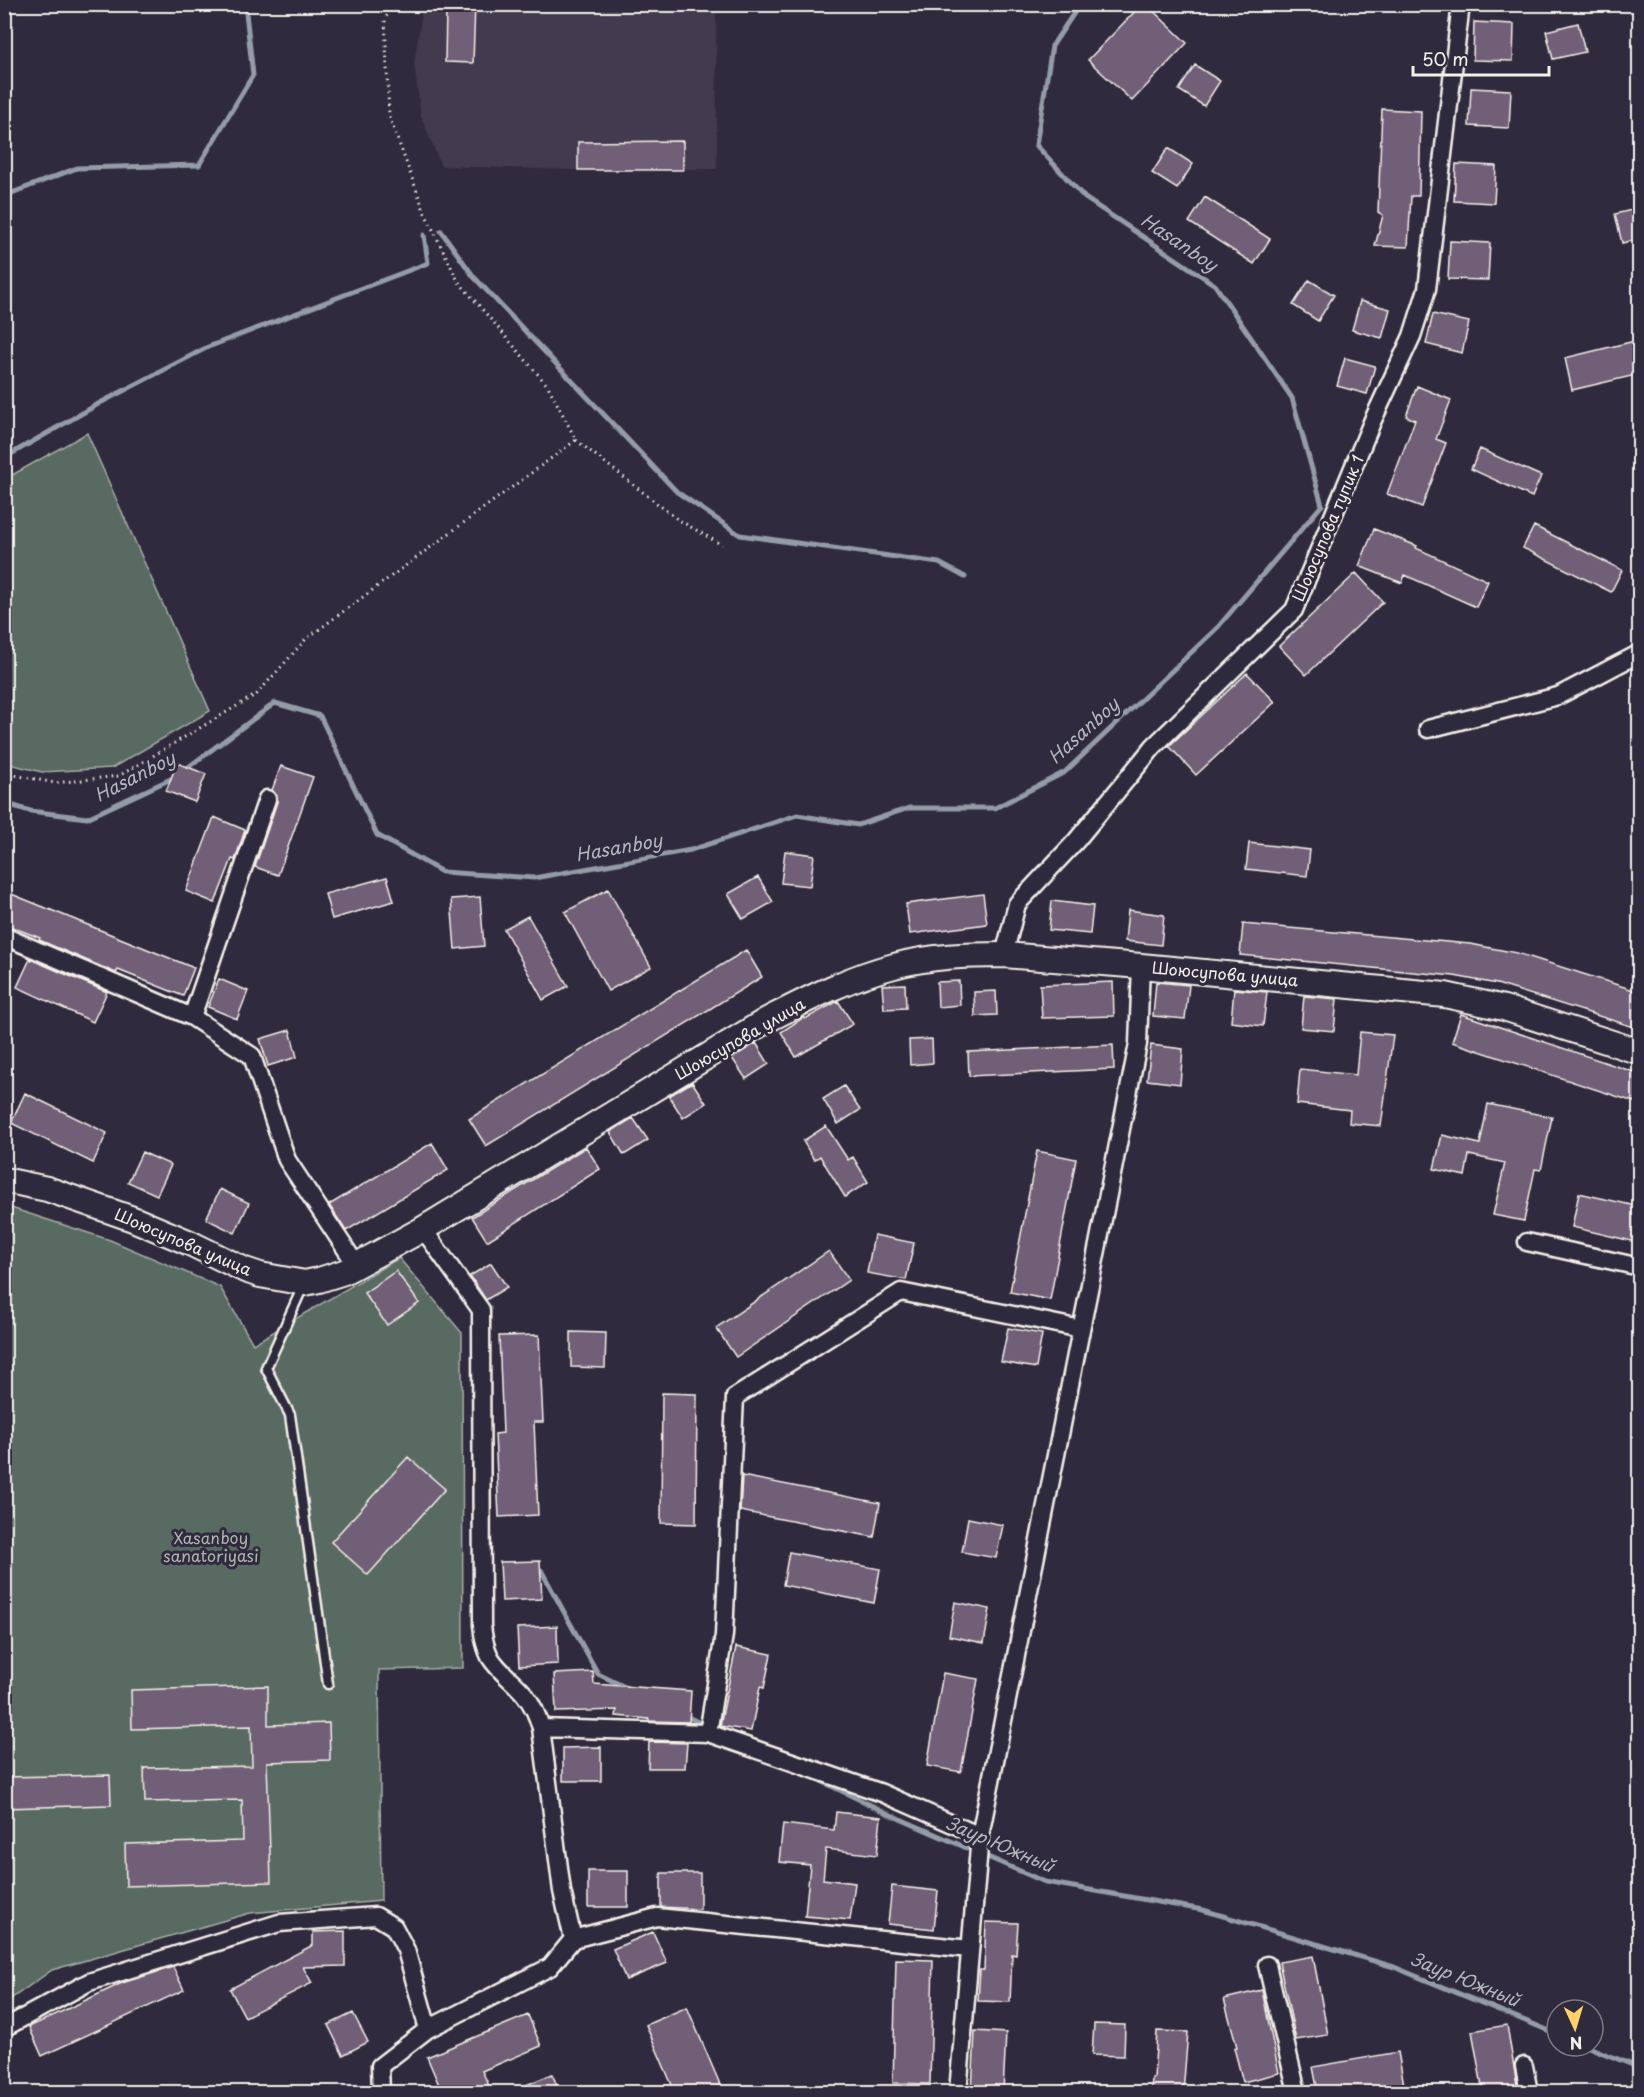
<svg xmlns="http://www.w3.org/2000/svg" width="1644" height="2097" viewBox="0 0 1644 2097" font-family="'Playpen Sans',sans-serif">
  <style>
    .built { fill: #433a4f }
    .green { fill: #596a62; stroke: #a6aea5; stroke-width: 1.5 }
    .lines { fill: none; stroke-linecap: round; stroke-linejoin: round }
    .stream { stroke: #949ca8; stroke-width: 5 }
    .building { fill: #715e78; stroke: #f4f1e8; stroke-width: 1.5 }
    .lane-casing { stroke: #f4f1e8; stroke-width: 13 }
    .street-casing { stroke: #f4f1e8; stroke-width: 21 }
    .secondary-casing { stroke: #f4f1e8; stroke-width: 28 }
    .path { stroke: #f4f1e8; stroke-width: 3; stroke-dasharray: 1.5 4.5; stroke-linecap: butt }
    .lane { stroke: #2f2a3d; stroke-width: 8 }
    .street { stroke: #2f2a3d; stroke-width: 16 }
    .secondary { stroke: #2f2a3d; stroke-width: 24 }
    .labels { text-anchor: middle; stroke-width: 6; stroke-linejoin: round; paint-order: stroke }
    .street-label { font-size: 16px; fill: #f4f1e8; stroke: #2f2a3d }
    .park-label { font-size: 16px; fill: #aeb4ac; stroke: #2f2a3d }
    .water-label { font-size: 18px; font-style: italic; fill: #b4b8be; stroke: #2f2a3d }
  </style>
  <rect width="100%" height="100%" fill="#2f2a3d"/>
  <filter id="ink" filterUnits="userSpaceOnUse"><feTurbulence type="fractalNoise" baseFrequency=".0167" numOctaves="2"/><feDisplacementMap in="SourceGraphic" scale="12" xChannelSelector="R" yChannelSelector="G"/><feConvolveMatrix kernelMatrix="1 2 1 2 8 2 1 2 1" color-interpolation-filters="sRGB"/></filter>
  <g filter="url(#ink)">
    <path class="built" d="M457,5H716L717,169L578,170L441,166L421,116L414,64L422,11L457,10Z"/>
    <path class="green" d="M87,433L210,711L112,768L42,772L5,763V479Z
      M5,1206L110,1240L220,1287L253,1344L399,1258L462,1333L463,1668L379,1670L381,1901L250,1913L52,1970L5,2003Z"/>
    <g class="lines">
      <path class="stream" d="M4,196L77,168L199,165L253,75L245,4
        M441,231L474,277L677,492L740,535L939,563L965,577
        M4,458L100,403L208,347L428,263L424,235
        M183,771L275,703L320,716L377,835L442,872L534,878L691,850L797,815L858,825L909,808H995L1065,772L1218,627L1322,505L1292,398L1215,285L1085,198L1036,145L1052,46L1080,4
        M4,803L30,811L87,818L175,777
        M541,1570L598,1674L629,1689
        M684,1715L708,1727
        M813,1777L891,1815L1045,1882L1203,1910L1394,1967L1557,2034
        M1586,2046L1640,2068"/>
    </g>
    <path class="building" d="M457,4H475L473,63L445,62L446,10H457Z
      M1142,4H1146L1187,43L1132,101L1088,60Z
      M1474,22L1514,24L1513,61L1473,60Z
      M1578,23L1585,52L1553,59L1546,31Z
      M1195,65L1220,81L1204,106L1179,90Z
      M1471,88L1511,90L1509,128L1469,126Z
      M1382,109L1421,111L1419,196H1411L1408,247L1375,246L1383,215L1378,212Z
      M683,141V170H578V142Z
      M1168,148L1193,164L1177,189L1152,173Z
      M1456,164L1496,166L1494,203L1454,201Z
      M1205,197L1270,239L1254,264L1189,222Z
      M1640,208V239L1622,243L1615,214Z
      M1450,241L1490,243L1488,280L1448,279Z
      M1309,280L1334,295L1318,321L1293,305Z
      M1360,301L1390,309L1382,338L1352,330Z
      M1433,314L1469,322L1462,353L1426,344Z
      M1635,341L1640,360V374L1572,390L1565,358Z
      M1345,358L1375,366L1367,394L1337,386Z
      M1417,386L1451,400L1436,439L1446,443L1422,507L1387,494L1415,420L1406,416Z
      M1480,449L1541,476L1532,497L1471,469Z
      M1534,526L1622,570L1611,592L1523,548Z
      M1374,529L1417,546L1416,548L1488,581L1476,607L1405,575L1402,583L1359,566Z
      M1356,573L1383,602L1306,675L1279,646Z
      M1247,673L1275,702L1196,775L1169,746Z
      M177,763L206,774L195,802L166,791Z
      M281,766L313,777L278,875L255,867L277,802V796L272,790Z
      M214,817L245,830L235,860L232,859L215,903L186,891Z
      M1249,843L1310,850L1307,876L1246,869Z
      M785,851L814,855L810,886L781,883Z
      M387,877L394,901L332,919L325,894Z
      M758,877L773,902L743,919L728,894Z
      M608,889L651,967L608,991L565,912Z
      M4,891L194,968L183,996L118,970L116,973L39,940L40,938L4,924Z
      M983,894L987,924L910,934L906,904Z
      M480,897L484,946L455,949L451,899Z
      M1052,901L1093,906L1090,934L1049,930Z
      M1128,910L1164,915L1161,945L1125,941Z
      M528,916L568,986L543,1000L504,929Z
      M1243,924L1470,944L1517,953L1640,992V1029L1497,984L1454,976L1240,955Z
      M746,950L762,977L486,1146L469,1119Z
      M30,959L107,992L93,1022L17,987Z
      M219,979L248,991L237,1019L208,1007Z
      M959,981L960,1005L938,1007L937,982Z
      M1113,982L1114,1016L1042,1018L1040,985Z
      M1156,982L1189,985L1185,1019L1153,1016Z
      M905,984L906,1008L884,1009L882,985Z
      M1234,989L1267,992L1263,1026L1231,1022Z
      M996,991L997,1015L975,1016L974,992Z
      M1304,996L1337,999L1334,1031L1301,1028Z
      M838,1001L853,1024L796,1057L781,1032L804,1017L805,1019Z
      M1461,1014L1640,1074V1104L1452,1042Z
      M290,1030L297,1057L268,1066L260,1039Z
      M1360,1032L1393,1035L1381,1126L1349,1123L1350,1110L1297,1104L1300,1069L1356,1075Z
      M932,1039L933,1063L910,1065L909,1040Z
      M756,1043L769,1064L746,1079L732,1058Z
      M1113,1045L1114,1069L969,1076L968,1052Z
      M1151,1045L1183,1049L1180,1084L1147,1080Z
      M692,1082L706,1103L683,1118L669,1096Z
      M844,1086L860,1110L838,1124L823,1099Z
      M25,1093L107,1133L93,1163L11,1123Z
      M1488,1104L1552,1117L1541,1170L1535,1169L1524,1221L1493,1215L1505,1163L1469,1155L1465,1176L1434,1169L1442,1135L1480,1144Z
      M633,1118L648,1140L624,1155L610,1132Z
      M826,1126L848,1160L853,1157L868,1182L845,1197L820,1156L814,1160L803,1141Z
      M432,1143L448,1170L346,1231L329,1205Z
      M586,1147L600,1169L487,1241L472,1217Z
      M1037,1151L1076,1159L1050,1300L1010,1292Z
      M142,1152L171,1165L157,1195L128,1182Z
      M220,1189L249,1203L235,1233L206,1219Z
      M1579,1193L1640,1207V1243L1572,1227Z
      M874,1235L914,1243L906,1280L867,1273Z
      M829,1251L849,1280L736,1357L716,1328Z
      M491,1263L507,1287L486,1300L470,1276Z
      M396,1271L419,1303L387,1325L364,1293Z
      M1008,1328L1042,1334L1036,1368L1001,1362Z
      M571,1332L606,1333L605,1368L571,1367Z
      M539,1335L543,1422H534L538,1515L499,1517L495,1434L503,1433L499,1336Z
      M662,1393L697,1394L696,1524L661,1523Z
      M408,1457L445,1489L368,1575L331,1542Z
      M742,1476L880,1503L874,1537L740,1511Z
      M968,1518L1003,1525L996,1558L962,1552Z
      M789,1552L880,1569L874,1603L783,1585Z
      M540,1561L542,1599L502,1601L500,1562Z
      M955,1602L990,1609L984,1643L949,1636Z
      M557,1626L558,1664L519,1666L517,1628Z
      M736,1647L771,1654L764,1688L760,1687L751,1731L720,1726Z
      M593,1672L594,1684L691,1691L689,1722L649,1721V1719L616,1716L617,1710L556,1712L554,1674Z
      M943,1673L978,1679L961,1772L927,1766Z
      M268,1686V1725L329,1723L330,1760L267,1762L271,1882L126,1886L125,1844L243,1841L242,1800L145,1802L144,1768L252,1766L251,1726L132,1729L131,1690Z
      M649,1742L687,1743L685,1768H648Z
      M601,1747V1781H563V1748Z
      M110,1775L111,1805L4,1808V1777Z
      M836,1812L881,1817L877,1855L826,1849L823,1879L855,1883L850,1920L805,1916L810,1865L779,1862L783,1824L834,1830Z
      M588,1871H628V1907H588Z
      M661,1873H700V1909L661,1907Z
      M892,1886L938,1891L934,1929L888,1924Z
      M986,1922L1018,1923L1016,1955L1012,1954L1010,2002L978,2001L980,1970H984Z
      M345,1931V1966L303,1967L312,1983L245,2017L230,1989L313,1945V1932Z
      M653,1932L667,1963L626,1980L613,1949Z
      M1313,1956L1328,2035L1296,2040L1279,1962Z
      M896,1959L933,1960L930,2084L893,2083Z
      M173,1967L184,1990L42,2056L29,2027L122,1983Z
      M1262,1990L1279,2073L1243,2082L1234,2048L1237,2047L1224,1999Z
      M687,2007L722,2089L714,2092H675L646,2025Z
      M353,2013L368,2042L343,2055L328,2025Z
      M528,2015L541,2046L482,2071L492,2092H442L427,2057Z
      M1094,2024L1125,2025L1124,2056L1092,2055Z
      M1507,2025L1518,2092H1483L1472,2031Z
      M975,2031L1006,2033L1003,2092H972Z
      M1157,2031L1188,2032L1183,2092H1151L1152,2078H1154Z
      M1398,2052L1404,2085L1363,2092H1318L1313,2067Z
      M552,2074L560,2092H510Z"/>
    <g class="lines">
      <defs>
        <path id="lane" d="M304,1284L266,1368L290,1415L328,1684"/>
        <path id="street" d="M1428,729L1558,696L1640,653
          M4,936L192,1017L252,1056L287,1160L357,1266
          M1004,955L1017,904L1076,841L1154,746L1294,610L1372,422L1412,336L1427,289L1461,4
          M192,1017L267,799
          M423,1229L481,1310L482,1625C483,1636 485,1647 490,1657C499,1672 514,1681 525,1695C533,1705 538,1717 541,1728L562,1891L573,1939
          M1527,1242L1640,1267
          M541,1728L708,1733L882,1793L980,1836
          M708,1733L724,1635L735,1397L901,1292L1081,1329
          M1267,1965L1297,2092
          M4,2028L89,1982L279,1923L376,1916L394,1927L406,1950L428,2029
          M1524,2066L1529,2092
          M381,2092L380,2066L428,2029L550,1967L573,1939L657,1917L970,1949
          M958,2092L980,1836L1138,1044L1141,966"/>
        <path id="secondary" d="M4,1180L47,1189L133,1219L190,1243L245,1270L260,1275L305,1283L319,1280L344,1272L423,1229L767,1020C808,999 850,977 894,966C930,956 968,955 1004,955L1141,966L1445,995L1504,1008L1640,1052"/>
      </defs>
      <use href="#lane" class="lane-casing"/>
      <use href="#street" class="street-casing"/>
      <use href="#secondary" class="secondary-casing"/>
      <path class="path" d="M576,440L677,519L722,545
        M4,773L55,783L119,776L257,694L306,639L576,440L548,386L458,281L425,213L389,116L385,19L394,4"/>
      <use href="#lane" class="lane"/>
      <use href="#street" class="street"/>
      <use href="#secondary" class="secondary"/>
    </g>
  </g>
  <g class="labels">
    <g class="street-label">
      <text transform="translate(1328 528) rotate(-67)" y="6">Шоюсупова тупик 1</text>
      <text transform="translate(1225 974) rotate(5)" y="6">Шоюсупова улица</text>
      <text transform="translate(740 1039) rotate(-30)" y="6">Шоюсупова улица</text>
      <text transform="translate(183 1242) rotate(23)" y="6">Шоюсупова улица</text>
    </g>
    <g class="park-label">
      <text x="211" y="1544">Xasanboy<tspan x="211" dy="18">sanatoriyasi</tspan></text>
    </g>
    <g class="water-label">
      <text transform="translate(1179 243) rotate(34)" y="6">Hasanboy</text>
      <text transform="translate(1084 731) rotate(-42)" y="6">Hasanboy</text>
      <text transform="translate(135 777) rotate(-27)" y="6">Hasanboy</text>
      <text transform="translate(619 848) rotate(-10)" y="6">Hasanboy</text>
      <text transform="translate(1000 1845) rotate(23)" y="6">Заур Южный</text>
      <text transform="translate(1465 1980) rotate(22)" y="6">Заур Южный</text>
    </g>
  </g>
  <rect width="1644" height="2097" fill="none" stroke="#2f2a3d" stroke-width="24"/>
  <rect x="12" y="12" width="1620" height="2073" fill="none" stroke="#f4f1e8" stroke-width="2" filter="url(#ink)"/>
  <g transform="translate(1575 2028) rotate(176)"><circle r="28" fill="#2f2a3d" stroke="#7e7a81" stroke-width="1.5"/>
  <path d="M0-4.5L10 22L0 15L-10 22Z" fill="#ffd166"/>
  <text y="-9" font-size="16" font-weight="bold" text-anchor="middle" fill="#f4f1e8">N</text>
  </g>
  <path d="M1413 66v9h136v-9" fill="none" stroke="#f4f1e8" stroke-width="3"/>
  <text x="1422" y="66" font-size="18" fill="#f4f1e8" stroke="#2f2a3d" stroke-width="4.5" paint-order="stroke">50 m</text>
</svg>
